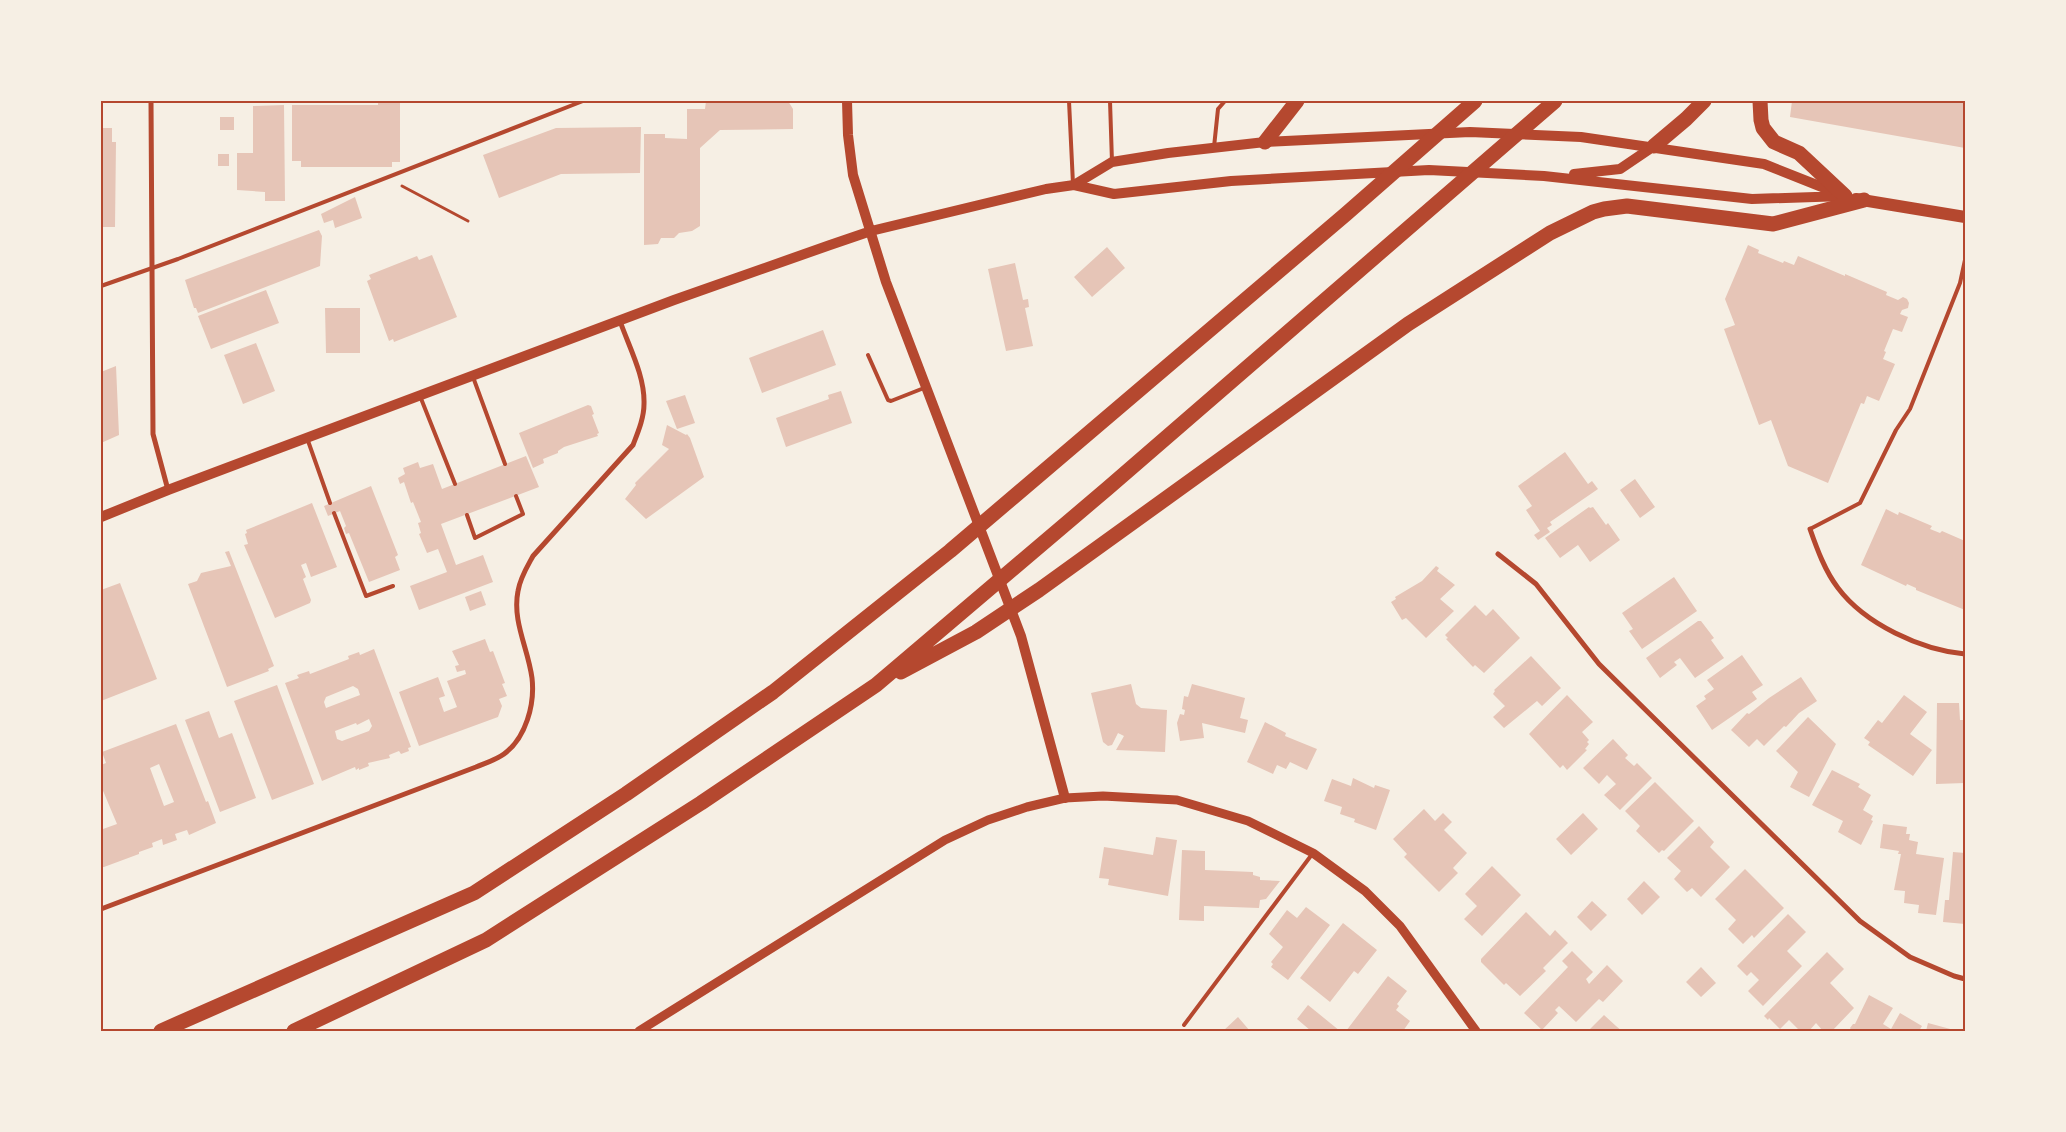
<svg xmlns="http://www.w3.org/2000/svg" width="2066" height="1132" viewBox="0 0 2066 1132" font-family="'Crimson Pro',serif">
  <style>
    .building { fill: #e6c5b7; fill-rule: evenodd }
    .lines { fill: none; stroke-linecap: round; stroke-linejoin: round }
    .path { stroke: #b5482f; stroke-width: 3 }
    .service { stroke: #b5482f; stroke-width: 4 }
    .minor { stroke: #b5482f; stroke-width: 5 }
    .tertiary { stroke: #b5482f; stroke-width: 9 }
    .secondary { stroke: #b5482f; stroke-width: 10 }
    .primary { stroke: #b5482f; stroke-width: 12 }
    .motorway { stroke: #b5482f; stroke-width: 15 }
    .neatline { fill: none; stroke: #b5482f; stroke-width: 2 }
  </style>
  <rect width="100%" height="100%" fill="#f6efe4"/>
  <path class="building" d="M706,101H788L793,109V129L720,130L700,148V226L692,231L679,233L674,238H661L658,244L644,245V134H665V138L687,139V109H705Z
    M1792,101H1965V148L1790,117Z
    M378,103H400V162H392V167H301V161H292V105H378Z
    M284,105L285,201H265V192L237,190V153H253V106Z
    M220,117H234V130H220Z
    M641,127L640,173L561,174L499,198L483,155L556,128Z
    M101,128H112V142H116L115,227H101Z
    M218,154H229V166H218Z
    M355,197L362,218L335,228L333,220L324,223L321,214Z
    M319,230L322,236L320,266L198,313L196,308H194L185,280Z
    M1748,245L1759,250L1758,253L1783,263L1784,261L1794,265L1798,256L1845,276V274L1887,292L1886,295L1898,300L1903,297L1907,299L1909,303L1908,308L1902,310L1900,314L1908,317L1902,332L1893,329L1884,351L1886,352L1883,359L1895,364L1879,401L1867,396L1864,404L1861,403L1828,483L1788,466L1771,420L1759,425L1724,329L1735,325L1725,299Z
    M1107,247L1125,268L1092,297L1074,277Z
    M432,255L457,317L394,342L393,339L389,341L367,281L371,279L369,275L417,256L419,260Z
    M1015,263L1023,300L1028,299L1029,307L1025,308L1033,346L1006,351L988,269Z
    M266,290L279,323L211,349L198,316Z
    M325,308H360V353H326Z
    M823,330L836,365L762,393L749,358Z
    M256,343L275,391L243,404L224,355Z
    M116,366L119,435L101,443V372Z
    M841,391L852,423L786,447L776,418L829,399L828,395Z
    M685,395L695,423L677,429L666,401Z
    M588,405L591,406L594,414L592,415L599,433L597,434L598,436L564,447L558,451V453L543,459L544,463L533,468L519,433Z
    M667,425L686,435L687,434L690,438L704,477L646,519L625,499L636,485L635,483L669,449L662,445Z
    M1565,452L1588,484L1592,481L1598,489L1550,522L1552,525L1547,528L1550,532L1538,540L1534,535L1540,531L1526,510L1532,506L1518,486Z
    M526,456L539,487L441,524L456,565L483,555L493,582L419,610L410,586L447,572L438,549L427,553L419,534L421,533L418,523L421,522L413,502L411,503L404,482L400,484L398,478L405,474L403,468L418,462L420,468L433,464L442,489Z
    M1635,479L1655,507L1640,518L1620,490Z
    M371,486L398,555L395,557L400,570L369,582L349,533L346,534L344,528L346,526L340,511L328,516L324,506Z
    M312,503L337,567L311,577L306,563L301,565L306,577L303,579L311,600L310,603L275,618L244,545L248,544L245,534L247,533L246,530Z
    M1589,507L1590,508L1593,507L1606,525L1608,523L1620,540L1590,562L1578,545L1560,558L1545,538Z
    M1886,509L1898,515L1899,512L1932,526L1930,529L1940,533L1942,531L1965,541V610L1916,590V588L1907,584L1906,586L1861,565Z
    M229,551L274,666L268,669L269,671L227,687L188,584L197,581L201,573L231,566L225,552Z
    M1436,566L1439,568L1437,571L1455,585L1440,599L1454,611L1426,638L1406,618L1402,620L1391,602L1396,599L1395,597L1422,581Z
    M1674,577L1697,611L1642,649L1629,631L1633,629L1622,613Z
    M120,583L157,679L101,701V590Z
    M481,591L486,605L470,611L465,597Z
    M1475,605L1486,616L1493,609L1520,638L1484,673L1475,665L1473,667L1446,639L1448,638L1445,635Z
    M1698,621H1701L1714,638L1711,640L1724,658L1695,678L1680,658L1674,662L1677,665L1660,678L1646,658Z
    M485,639L490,652L493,651L505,683L502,684L507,696L499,699L502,706L498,717L419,746L399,692L438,677L445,696L439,698L444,712L457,707L447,681L466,674L465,670L457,672L455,666L459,665L452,651Z
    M374,649L411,747L408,748L409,751L401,754L399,751L389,755L390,758L368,763L369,766L359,770V768L356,770L355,767L322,781L285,683L299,678L297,675L309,671L310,674L349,659L348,656L359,652L360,655ZM353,686L358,689L360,695L326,708L324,702L326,697ZM369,719L372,726L369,731L342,741L337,739L335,731L356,723L357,725Z
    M1742,655L1763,685L1752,692L1757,699L1712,730L1696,706L1706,699L1704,696L1714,689L1707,680Z
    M1531,656L1561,688L1542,706L1537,701L1504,728L1493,717L1505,706L1493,694L1495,691L1494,690Z
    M1801,677L1817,701L1799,713L1786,727L1784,726L1764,746L1757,739L1749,747L1731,730L1747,713L1749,714L1769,698Z
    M1131,684L1136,704L1141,708L1167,710L1165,752L1116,750L1124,736L1118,733L1112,745L1108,746L1103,742L1091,693Z
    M1192,684L1245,698L1240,718L1248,720L1245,733L1202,723L1204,738L1180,741L1177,723L1180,714L1184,715L1185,710L1182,709L1184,696L1188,697Z
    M277,685L314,784L272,800L234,701Z
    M1567,695L1593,722L1582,732L1589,740L1587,742L1589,744L1585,749L1587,750L1567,770L1563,765L1560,768L1529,734Z
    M1904,695L1927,712L1910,734L1932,750L1913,776L1868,745L1870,742L1864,738L1878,720L1882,723Z
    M1937,703H1959L1960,720H1965V783L1936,784Z
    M209,711L219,738L232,733L256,798L220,812L185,720Z
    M1808,717L1836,744L1809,797L1790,787L1798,772L1776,751Z
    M1265,722L1286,733L1285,736L1317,749L1307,770L1290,762L1286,769L1277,765L1273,774L1247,762Z
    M176,724L206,802L208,801L216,823L189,835L187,830L175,834L177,840L163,845L162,839L152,843L153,847L139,852V854L104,867H101V825L103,829L117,824L101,786V765L106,763L102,752ZM159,764L174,802L164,806L150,768Z
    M1613,739L1628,755L1625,758L1634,766L1637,763L1652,778L1620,810L1604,795L1616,784L1607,775L1599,784L1583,768Z
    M1832,770L1860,784L1858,787L1871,795L1863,810L1873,816L1871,820L1873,821L1861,845L1838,832L1843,821L1812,805Z
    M1353,778L1374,788L1375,785L1390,790L1376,830L1354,822L1355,819L1340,814L1342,807L1324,801L1332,779L1351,786Z
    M1655,782L1694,821L1664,851L1662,850L1659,853L1636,831L1640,826L1625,811Z
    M1424,809L1435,821L1443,813L1452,822L1444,830L1467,853L1453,868L1458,873L1439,892L1404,857L1407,854L1393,839Z
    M1583,813L1598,829L1571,855L1556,839Z
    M1883,824L1907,827L1906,834H1910L1909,840L1918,842L1916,854L1944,858L1936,915L1918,913L1919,905L1904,903L1905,891L1894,890L1901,854H1898L1899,851L1880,848Z
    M1699,826L1714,842L1710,847L1730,867L1701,897L1692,888L1687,892L1674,879L1681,871L1667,858Z
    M1156,837L1177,840L1168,896L1108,885L1109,879L1099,878L1104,847L1153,855Z
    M1182,850L1205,851V870L1253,872V875L1260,877V880L1280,881L1266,899L1260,900L1259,908L1204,906V921L1179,920Z
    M1953,852L1965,853V924L1943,922L1945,900H1949Z
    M1492,866L1521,895L1482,936L1464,919L1477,906L1465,894Z
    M1745,869L1784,908L1754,938L1752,935L1743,944L1728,929L1736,920L1715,899Z
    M1644,881L1660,897L1642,915L1627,899Z
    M1592,901L1607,915L1591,931L1577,917Z
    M1306,907L1330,925L1288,980L1271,967L1273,964L1271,962L1283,947L1269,934L1287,910L1297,918Z
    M1526,912L1550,936L1555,930L1568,943L1543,968L1546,971L1520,996L1506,983L1504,985L1481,962V959Z
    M1788,914L1806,932L1787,951L1802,966L1763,1006L1748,991L1759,980L1751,972L1747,976L1737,966Z
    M1343,923L1377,950L1358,974L1354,971L1330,1002L1300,978Z
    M1572,951L1593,972L1586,979L1589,984L1607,965L1623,981L1603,1002L1599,999L1576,1022L1559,1006L1555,1010L1558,1013L1542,1030L1524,1013L1568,967L1562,961Z
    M1827,952L1844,969L1830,983L1854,1008L1832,1031H1823L1816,1023L1809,1031H1800L1789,1020L1780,1029L1769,1018L1768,1020L1764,1016Z
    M1701,967L1716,983L1701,997L1686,982Z
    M1388,976L1407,991L1397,1004L1399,1006L1396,1010L1410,1021L1403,1031H1346Z
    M1869,995L1893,1008L1883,1024L1891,1029L1900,1013L1922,1026L1919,1031H1852L1850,1028L1853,1024H1855Z
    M1308,1005L1340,1031H1311L1297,1019Z
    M1604,1015L1616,1026L1622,1031H1592L1590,1029Z
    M1238,1017L1250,1031H1223Z
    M1928,1023L1954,1030V1031H1926Z"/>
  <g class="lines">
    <path class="path" d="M402,186L468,221"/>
    <path class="service" d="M1069,101L1073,184
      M1110,101L1112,162
      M1214,147L1218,109L1225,101
      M101,286L178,259L583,101
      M868,355L888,400L891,401L924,388
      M473,377L505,464
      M420,396L455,484
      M307,438L330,503
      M334,513L366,596L393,586
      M467,515L475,538L523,514L516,496
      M1810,529L1860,503L1896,430L1910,409L1960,283L1965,260
      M1184,1025L1313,853"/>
    <path class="minor" d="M151,101L153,434L168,490
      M1810,529C1817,549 1825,571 1838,588C1865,624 1921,650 1965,654
      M1498,554L1536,584L1599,664L1860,921L1910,957L1954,976L1965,979
      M101,909L476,767C485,763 496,760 504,754C526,738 535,704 532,678C528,648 512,621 518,591C520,578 527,567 533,556L633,445C638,432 644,418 644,404C645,376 629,347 620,321"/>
    <path class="tertiary" d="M639,1031L945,840L988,820L1027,807L1065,798L1103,796L1177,800L1248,821L1313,853L1365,891L1400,926L1476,1031"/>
    <path class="secondary" d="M847,101L848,135L853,175L886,282L1021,636L1065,798
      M1574,174L1620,169L1654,146
      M1074,185L1112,162L1168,153L1265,142L1470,132L1581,137L1764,164L1837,193
      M101,517L168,490L674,300L830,245L871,231L1046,189L1074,185L1114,194L1231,181L1429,170L1544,176L1752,199L1845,196"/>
    <path class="primary" d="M1856,199L1965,217"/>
    <path class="motorway" d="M1760,101L1761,120L1763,128L1774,142L1799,153L1845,196
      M1265,142L1297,101
      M1654,146L1686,119L1704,101
      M901,672L976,632L1039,590L1408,324L1550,233L1593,212L1604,209L1627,206L1773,224L1864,200
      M161,1031L474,893L626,794L773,692L950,551L1346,214L1475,101
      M294,1031L486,940L701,803L876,685L1108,488L1555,101"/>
  </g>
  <rect width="2066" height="1132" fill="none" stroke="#f6efe4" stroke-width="205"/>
  <rect x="102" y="102" width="1862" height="928" class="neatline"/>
</svg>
